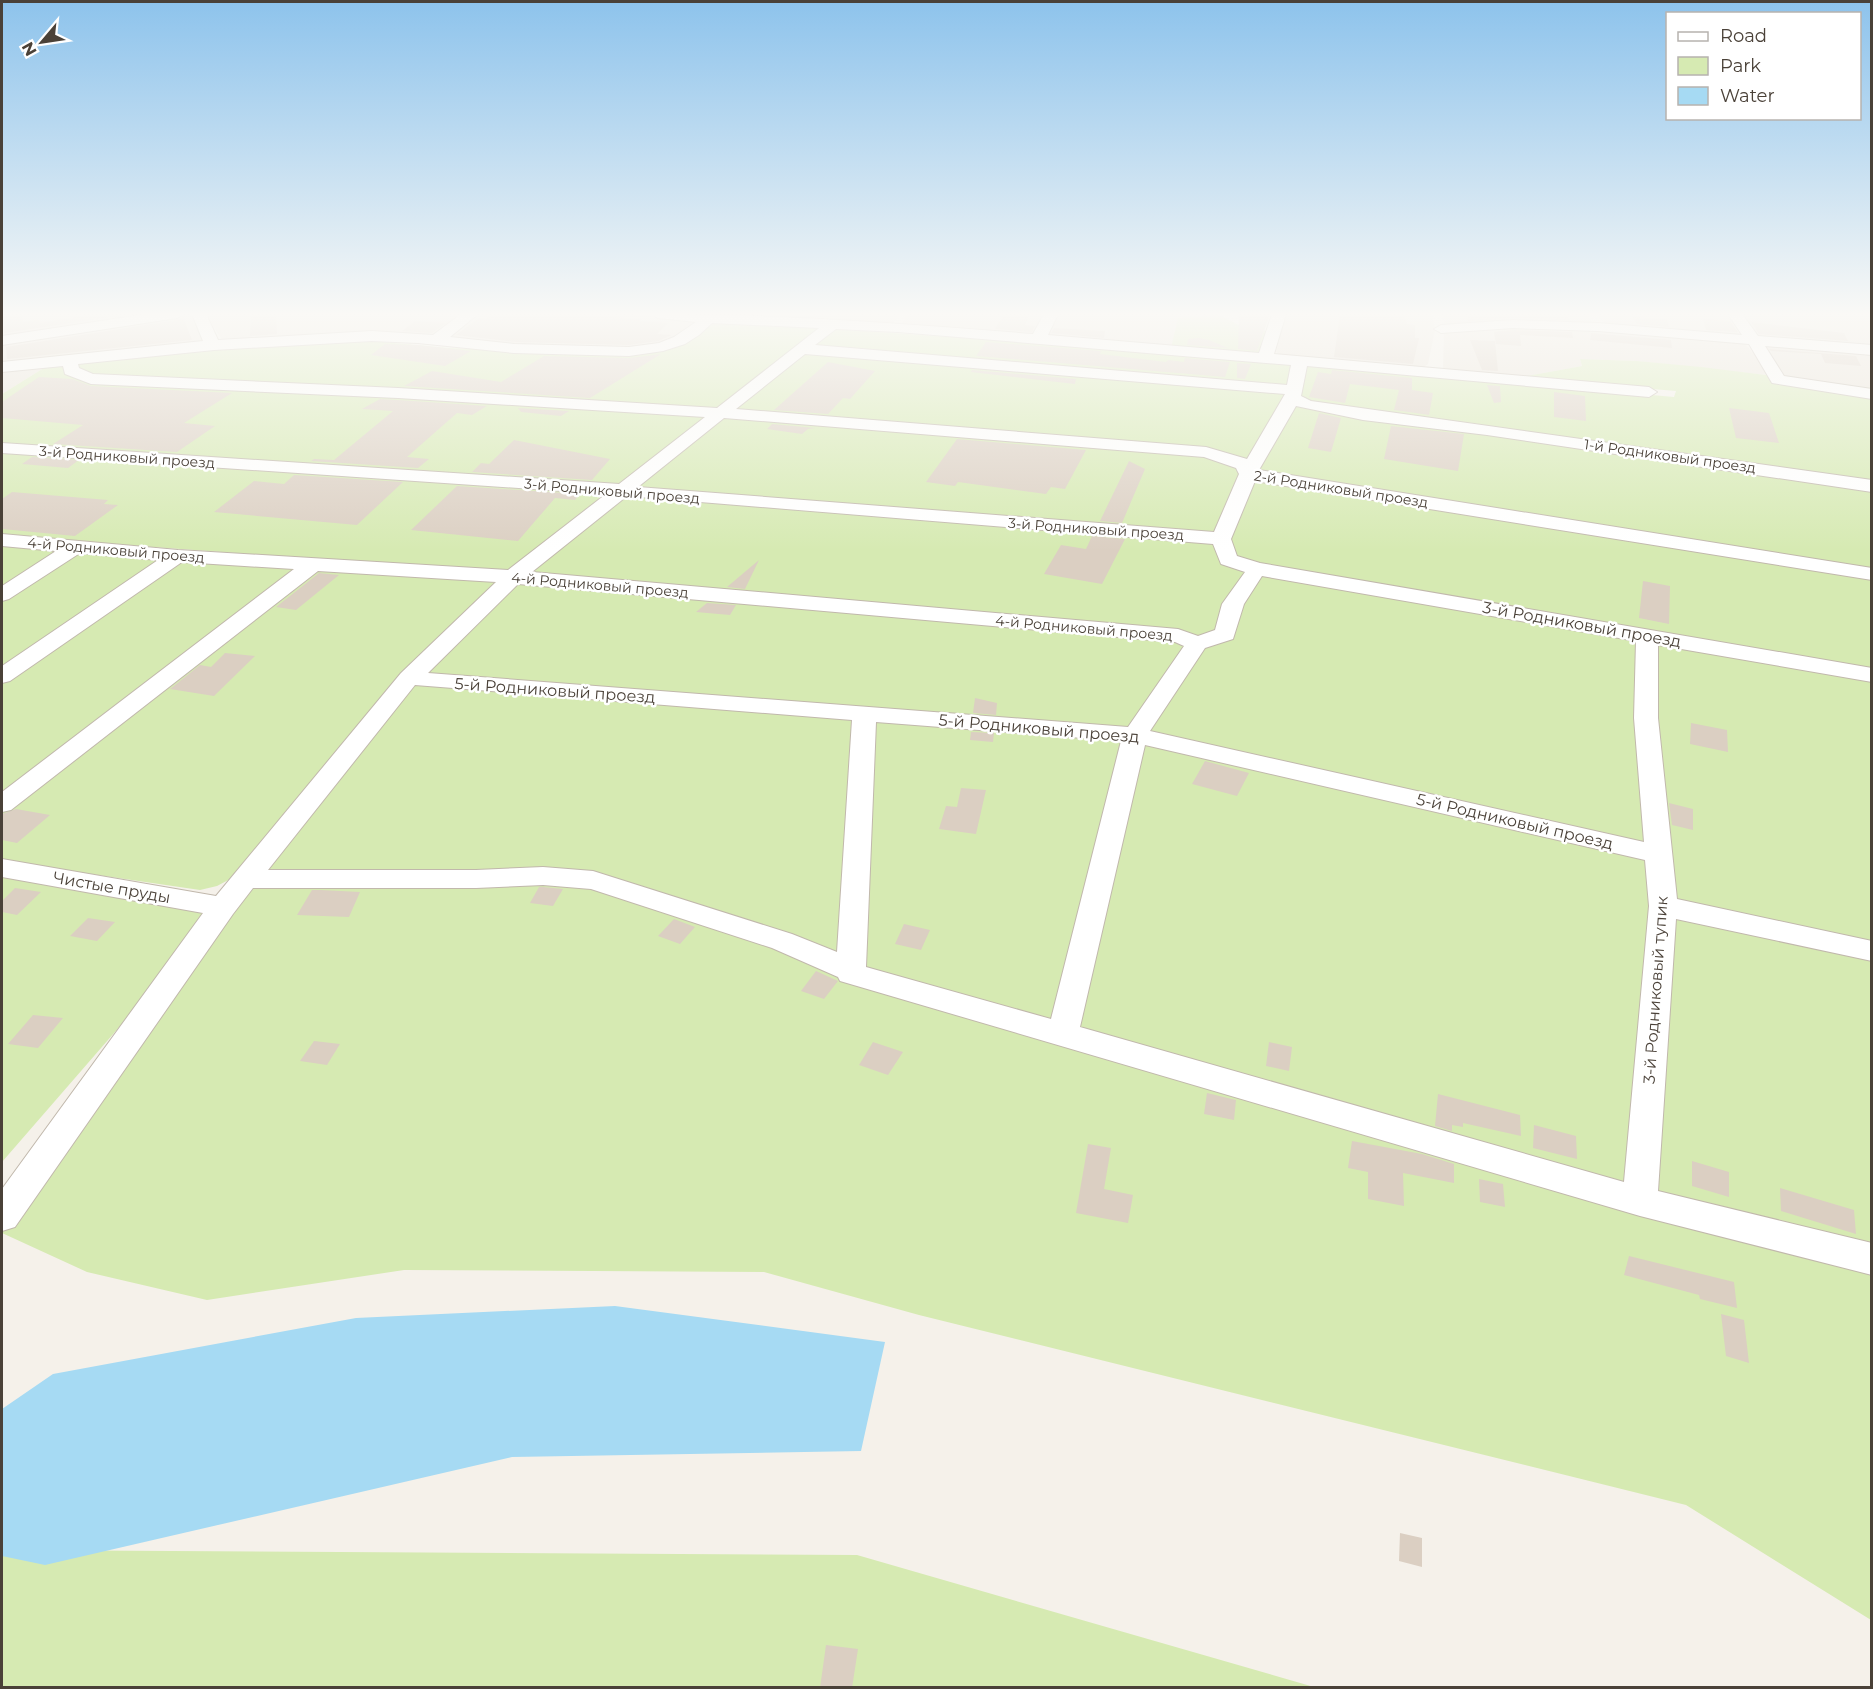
<svg xmlns="http://www.w3.org/2000/svg" width="1873" height="1689" viewBox="0 0 1873 1689" font-family="Montserrat,sans-serif">
  <style>
    .residential { fill: #eae3d8 }
    .green { fill: #d6eab2 }
    .water { fill: #a6daf3 }
    .building { fill: #dbcfc2 }
    .lines { fill: none; stroke-linecap: round; stroke-linejoin: round }
    .minor-casing { stroke: #c1b8ac; stroke-width: 2 }
    .minor { fill: #fff; fill-rule: evenodd }
    .labels { text-anchor: middle; stroke-width: 5; stroke-linejoin: round; paint-order: stroke }
    .far-street-label { font-size: 14px; fill: #4a4138; stroke: #fff }
    .street-label { font-size: 16px; fill: #4a4138; stroke: #fff }
  </style>
  <rect width="100%" height="100%" fill="#f5f1ea"/>
  <path class="residential" d="M2,314H166L2,339Z
    M186,314L194,315L207,341L47,366L2,394V343Z
    M205,314H467L439,336L223,341Z
    M477,314H630L695,320L698,322L674,340L649,349L499,345L455,340L449,337Z
    M901,314L892,324L774,318L769,315Z
    M908,314H1046L1037,334L1031,336L904,326L902,322Z
    M1056,314H1213L1179,318L1171,348L1060,340L1046,335Z
    M1285,314H1432L1435,330L1428,364L1424,367L1413,368L1284,356L1276,352Z
    M1442,314H1589L1590,318L1589,322L1582,325H1450L1444,323Z
    M1600,314H1727L1739,334L1734,337L1611,327L1599,318Z
    M1737,314H1871V346L1758,337Z
    M1486,327L1591,328L1734,340L1745,344L1760,360L1766,375L1637,361L1580,359L1582,366L1527,376L1451,371L1443,368L1444,332Z
    M1757,343L1871,351V388L1780,376Z"/>
  <path class="green" d="M1218,314L1246,329L1269,331L1259,353L1171,348L1178,318Z
    M716,322C1036,340 1355,368 1674,397L1676,391L1509,377L1527,376L1582,366L1580,359L1637,361L1701,367L1871,388V1620L1686,1505L919,1315L764,1272L404,1270L207,1300L87,1272L2,1233L237,902L414,678L523,574L2,536V394L47,366L210,348L371,341L449,348L621,356L656,352Z
    M2,543L59,547V555L2,592Z
    M81,553L163,557V562L2,672V600L69,556Z
    M178,560L301,569L2,797V681Z
    M315,566L501,580L234,877L217,886L200,890L2,861V810Z
    M2,872L220,911L2,1162Z
    M2,1550L857,1555L1314,1687L2,1688Z"/>
  <path class="water" d="M615,1306L885,1342L861,1451L512,1457L45,1565L2,1556V1409L53,1374L356,1318Z"/>
  <path class="building" d="M2,314H22L23,322L39,320L40,323L92,314H131L4,333Z
    M251,314H276L277,334L250,336Z
    M493,314L586,315L641,319L639,321L668,323L657,334L672,335L658,341L629,345L517,342L456,335L479,318H487Z
    M1004,314H1030L1025,325L1035,326L1032,332L995,329Z
    M1239,314H1270L1257,351L1238,349Z
    M1340,314L1404,315L1407,324L1415,325V338H1419L1413,364L1334,357Z
    M1468,314H1568L1569,320L1513,318L1468,321Z
    M183,317L192,340L7,359L6,347L177,320Z
    M1632,317L1667,319L1669,327L1637,324Z
    M1703,319L1730,321L1738,332L1706,330Z
    M415,321L446,323L432,333L402,331Z
    M1751,322L1844,333L1848,341L1759,334Z
    M1054,328L1105,331L1104,338L1051,333Z
    M1513,330L1572,332L1573,338L1520,335L1521,346L1496,344L1494,332H1492Z
    M1591,333L1671,340L1672,348L1590,340Z
    M1199,338L1209,340L1228,348L1187,345L1188,339Z
    M1470,340L1495,341L1498,371L1482,370Z
    M986,342L1101,351L1100,354L1166,362L1168,360L1184,362L1185,358L1230,362L1225,377L976,356Z
    M385,344L418,345L471,351L445,366L371,355Z
    M1769,349L1856,356L1861,366L1825,363L1821,354L1771,351Z
    M661,354L590,398L404,386L432,371L501,382L544,356L629,358Z
    M828,362L875,371L850,399L843,398L828,414L774,410Z
    M1237,363L1251,364L1245,379L1237,378Z
    M972,370L1076,379L1075,384L971,372Z
    M1332,370L1412,378V390L1433,393L1429,415L1466,420L1394,410L1399,390L1350,384L1345,403L1309,397L1318,372L1331,374Z
    M39,377L72,379L91,386L232,393L184,423L215,426L177,452L53,444L83,425L2,418V402Z
    M1487,385L1500,386L1501,402L1494,403Z
    M1554,392L1585,396L1586,421L1554,417Z
    M380,399L398,400L487,406L472,415L457,413L407,457L429,459L418,468L311,461L314,459L334,460L393,411L362,409Z
    M518,408L569,411L561,416L521,412Z
    M1729,408L1769,413L1779,443L1736,438Z
    M1319,413L1341,418L1331,452L1308,448Z
    M772,424L815,428L808,429L802,434L767,429Z
    M1391,426L1464,434L1458,471L1384,459Z
    M957,439L1086,450L1065,489L1051,487L1046,494L958,482L955,486L926,482Z
    M514,440L610,459L592,480L472,472L481,463L489,464Z
    M32,457L79,460L68,468L22,464Z
    M1129,461L1145,469L1122,523L1100,521Z
    M294,475L403,482L357,525L214,512L254,481L284,484Z
    M457,486L580,494L575,500L555,498L518,541L411,530Z
    M12,492L108,500L104,504L118,505L75,536L2,529V499Z
    M1092,536L1125,539L1102,584L1044,574L1061,545L1086,549Z
    M759,560L745,589L727,587Z
    M319,573L339,575L296,610L276,607Z
    M1643,581L1670,586L1669,624L1639,618Z
    M707,603L736,605L730,615L696,612Z
    M225,653L255,656L214,696L170,689L200,665L211,667Z
    M975,698L997,703L996,715L973,713Z
    M1691,723L1727,730L1728,752L1690,744Z
    M971,732L994,733L993,742L970,740Z
    M1205,761L1249,773L1237,796L1192,784Z
    M961,788L986,790L976,834L939,829L946,806L957,807Z
    M1669,803L1693,809V830L1672,825Z
    M16,809L50,815L17,843L2,840V814Z
    M539,887H543L563,889L553,906L530,903Z
    M15,888L41,892L17,915L2,912V901Z
    M312,890H321L360,892L349,917L297,915Z
    M88,918L115,922L97,941L70,936Z
    M674,919L695,927L680,944L658,936Z
    M904,924L930,930L921,950L895,944Z
    M816,971L838,981L824,999L801,991Z
    M33,1015L63,1018L38,1048L8,1044Z
    M314,1041L340,1044L327,1065L300,1061Z
    M873,1042L903,1052L888,1075L859,1065Z
    M1269,1042L1292,1047L1289,1071L1266,1066Z
    M1207,1093L1236,1100L1234,1120L1204,1114Z
    M1438,1094L1520,1115L1521,1136L1463,1123V1127L1452,1125V1131L1435,1126Z
    M1534,1125L1576,1136L1577,1159L1533,1148Z
    M1352,1141L1422,1154L1454,1164V1183L1403,1173L1404,1206L1368,1199V1172L1348,1168Z
    M1088,1144L1111,1148L1104,1189L1133,1195L1128,1223L1076,1213Z
    M1692,1161L1729,1172V1197L1692,1186Z
    M1479,1179L1503,1184L1505,1207L1480,1202Z
    M1780,1188L1854,1210L1856,1234L1781,1211Z
    M1629,1256L1734,1282L1737,1308L1700,1299L1699,1295L1624,1275Z
    M1721,1314L1744,1320L1749,1363L1726,1356Z
    M1400,1533L1422,1538V1567L1399,1561Z
    M826,1645L858,1649L852,1688H820Z"/>
  <g class="lines">
    <defs>
      <path id="minor" d="M147,314H184L177,318L2,345V336Z
        M192,314H206L218,340L372,331L433,335L461,314H478L450,337L514,344L629,347L659,343L674,337L696,322L658,318L651,314C779,314 906,324 1033,334L1044,314H1058L1048,335L1259,353L1272,314H1286L1274,354L1649,387L1657,392L1649,397L1307,366L1301,396L1311,401L1872,480V492L1487,435L1363,420L1296,406L1259,470L1872,568V580L1255,481L1231,539L1237,556L1260,563L1872,668V682L1658,645V718L1677,899L1872,941V961L1676,919L1658,1191L1872,1243V1275L1640,1216L840,981L838,977L772,948L591,889L543,885L476,888H253L233,914L15,1227L2,1231V1189L203,913L2,877V859L216,896L401,673L496,582L318,571L11,810L2,812V792L294,569L182,562L10,681L2,683V666L158,560L80,553L9,599L2,601V586L56,551L2,546V534L178,550L508,570L606,494L2,453V443L619,484L705,417L398,398L91,384L65,374L63,366L2,372V362L203,341ZM712,323L819,328L717,408L398,388L93,374L79,368L78,364L214,350L372,341L418,343L514,353L629,356L663,351L685,344L699,335ZM836,329L898,332L1291,365L1287,385L815,345ZM805,354L1285,394L1247,459L1206,447L736,409ZM724,418L1204,457L1236,468L1239,474L1214,532L638,487ZM627,496L1213,544L1221,564L1245,572L1222,604L1215,630L1198,636L1178,629L532,572ZM1262,576L1636,641L1634,718L1644,842L1150,731L1205,648L1233,639L1244,604ZM518,584L1175,642L1184,646L1128,727L428,673ZM415,685L852,720L837,952L792,934L593,871L543,867L476,870H268ZM876,722L1121,741L1051,1019L866,967ZM1145,745L1645,860L1649,906L1624,1182L1080,1027Z
        M1728,314H1742L1758,336L1872,345V355L1765,346L1784,376L1872,389V399L1772,383L1749,344L1598,331L1513,328L1441,333L1434,329L1441,325L1513,320L1598,323L1742,335Z"/>
    </defs>
    <use href="#minor" class="minor-casing"/>
    <use href="#minor" class="minor"/>
  </g>
  <linearGradient id="sky" x2="0" y2="1"><stop stop-color="#8dc3ec"/><stop offset="0.57" stop-color="#faf9f6"/><stop offset="1" stop-color="#faf9f6" stop-opacity="0"/></linearGradient>
  <rect width="1873" height="551" fill="url(#sky)"/>
  <g class="labels">
    <g class="far-street-label">
      <text transform="translate(1670 456) rotate(8)" y="5">1-й Родниковый проезд</text>
      <text transform="translate(127 457) rotate(4)" y="5">3-й Родниковый проезд</text>
      <text transform="translate(1341 489) rotate(9)" y="5">2-й Родниковый проезд</text>
      <text transform="translate(612 491) rotate(5)" y="5">3-й Родниковый проезд</text>
      <text transform="translate(1096 529) rotate(4)" y="5">3-й Родниковый проезд</text>
      <text transform="translate(116 550) rotate(5)" y="5">4-й Родниковый проезд</text>
      <text transform="translate(600 585) rotate(5)" y="5">4-й Родниковый проезд</text>
      <text transform="translate(1084 628) rotate(5)" y="5">4-й Родниковый проезд</text>
    </g>
    <g class="street-label">
      <text transform="translate(1582 624) rotate(10)" y="6">3-й Родниковый проезд</text>
      <text transform="translate(555 690) rotate(4)" y="6">5-й Родниковый проезд</text>
      <text transform="translate(1039 728) rotate(5)" y="6">5-й Родниковый проезд</text>
      <text transform="translate(1515 821) rotate(13)" y="6">5-й Родниковый проезд</text>
      <text transform="translate(112 887) rotate(10)" y="6">Чистые пруды</text>
      <text transform="translate(1655 990) rotate(-86)" y="6">3-й Родниковый тупик</text>
    </g>
  </g>
  <rect width="1873" height="1689" fill="none" stroke="#4a4138" stroke-width="6"/>
  <rect x="1666" y="12" width="195" height="108" fill="#ffffff" stroke="#b7b3af" stroke-width="1.5"/>
  <rect x="1678" y="32" width="30" height="9" fill="#ffffff" stroke="#b7b3af" stroke-width="1.5"/>
  <text x="1720" y="42" font-size="18" fill="#4a4138">Road</text>
  <rect x="1678" y="57" width="30" height="18" fill="#d6eab2" stroke="#b7b3af" stroke-width="1.5"/>
  <text x="1720" y="72" font-size="18" fill="#4a4138">Park</text>
  <rect x="1678" y="87" width="30" height="18" fill="#a6daf3" stroke="#b7b3af" stroke-width="1.5"/>
  <text x="1720" y="102" font-size="18" fill="#4a4138">Water</text>
  <g transform="translate(42 42) rotate(241)" stroke="#ffffff" stroke-width="4.5" paint-order="stroke">
  <path d="M0-4.5L10 22L0 15L-10 22Z" fill="#4a4138"/>
  <text y="-9" font-size="16" font-weight="bold" text-anchor="middle" fill="#4a4138">N</text>
  </g>
</svg>
